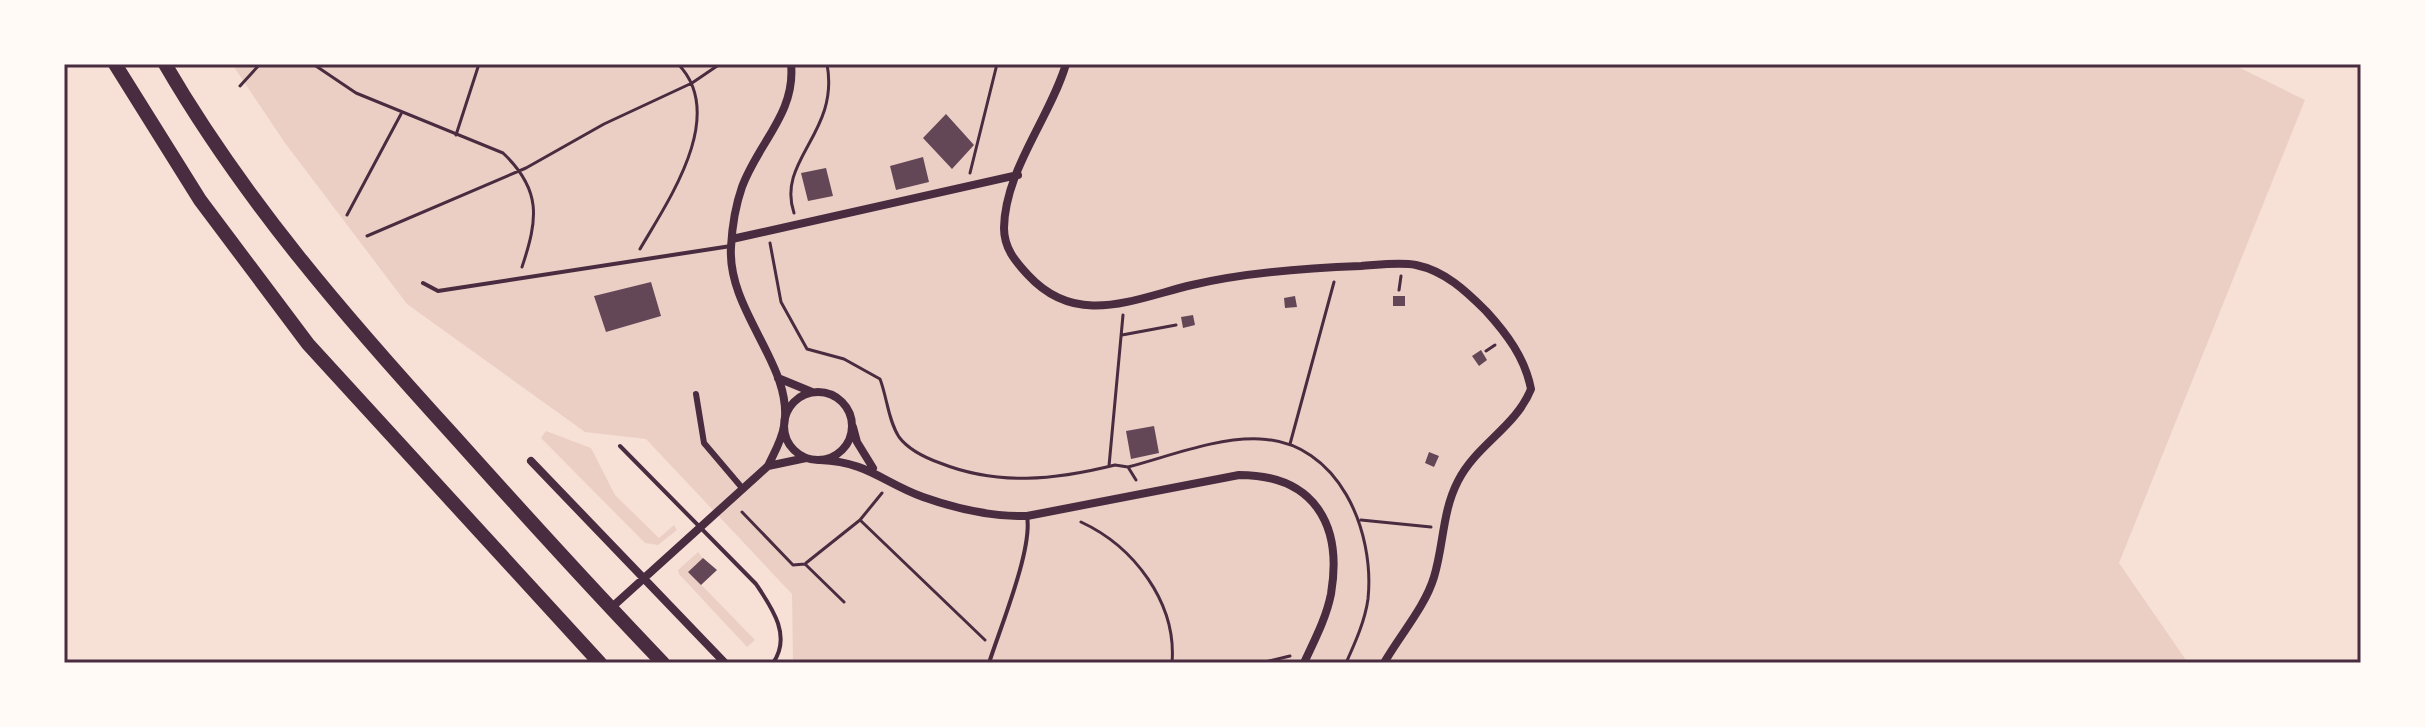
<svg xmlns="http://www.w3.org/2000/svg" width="2425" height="727" viewBox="0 0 2425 727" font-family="'Golos Text',sans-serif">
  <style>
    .green { fill: #ebcfc5 }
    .building { fill: #644757 }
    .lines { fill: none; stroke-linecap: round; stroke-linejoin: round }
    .path { stroke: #4a2c40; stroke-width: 3 }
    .service { stroke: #4a2c40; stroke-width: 4 }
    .pedestrian { stroke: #4a2c40; stroke-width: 6 }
    .minor { stroke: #4a2c40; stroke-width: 8 }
    .primary { stroke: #4a2c40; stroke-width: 14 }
    .neatline { fill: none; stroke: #4a2c40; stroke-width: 3 }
  </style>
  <rect width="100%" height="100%" fill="#f7e1d7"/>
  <path class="green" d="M232,64H2232L2305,100L2119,563L2188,663H793L792,594L646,439L585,432L407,304L285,143Z
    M546,431L591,448L615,495L659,538L674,525L677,530L658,545L645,543L541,438Z
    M698,552L703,558L689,572L755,640L747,647L679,574L678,570Z"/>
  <path class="building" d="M946,114L974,145L952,169L923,138Z
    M923,157L929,182L896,190L890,166Z
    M826,168L833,196L808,201L801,173Z
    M651,282L661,316L606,332L594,296Z
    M1295,296L1297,307L1285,308L1284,298Z
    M1393,296H1405V306H1393Z
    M1193,315L1195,325L1183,328L1181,317Z
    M1481,350L1487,360L1479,366L1472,356Z
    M1154,426L1159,453L1131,459L1126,431Z
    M1429,452L1439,456L1434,467L1425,463Z
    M703,558L717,570L701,585L688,572Z"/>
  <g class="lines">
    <path class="path" d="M313,64L356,93L503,153C542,190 538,219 522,267
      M240,86L260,64
      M456,135L479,64
      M970,173L997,64
      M794,213C776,160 840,133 827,64
      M347,215L401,114
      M367,236L526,168L604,124L692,83L720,64
      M770,243L781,302L807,349L844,359L880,379C887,397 888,420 899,437C908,449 926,458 940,463C998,486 1055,480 1115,465L1128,467L1136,480
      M640,249C668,201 728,115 678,64
      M1399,290L1401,276
      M1122,335L1176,325
      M1486,351L1495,345
      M1290,444L1334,282
      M1109,466L1123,315
      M1128,467C1170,456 1217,437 1260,439C1339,442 1375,531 1368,599C1365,621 1355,643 1346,663
      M742,512L793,565L805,564L844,602
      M860,520L985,640
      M1361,520L1431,527
      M1081,522C1133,546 1177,602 1172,663
      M806,563L860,520L882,493
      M1261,663L1290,656"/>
    <path class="service" d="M423,283L438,291L731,246
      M620,446L756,584C772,608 792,636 773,663
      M989,663C1000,628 1033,549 1027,516"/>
    <path class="pedestrian" d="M696,394L704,443L743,489"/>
    <path class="minor" d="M1066,64C1050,118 1005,170 1004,228C1004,248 1015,261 1028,275C1077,328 1133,299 1192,285C1246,272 1305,268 1361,266C1378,265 1399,262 1416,265C1445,271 1466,291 1486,311C1507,334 1525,358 1531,389C1516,427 1476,445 1458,481C1442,512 1444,544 1434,577C1425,607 1400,635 1384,663
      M732,239L1018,175
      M778,378L812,392
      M784 426a34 34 0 1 1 68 0a34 34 0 1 1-68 0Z
      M853,427L857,442L873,468
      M820,460C868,462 882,482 923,497C957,509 991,517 1027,516L1239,475C1313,475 1343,523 1331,594C1326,619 1314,641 1304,663
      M531,461L725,663
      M768,466L806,458
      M611,608L768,466C774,453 782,440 784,426C795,367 727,312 731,247C732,229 736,204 742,187C758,143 796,113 791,64"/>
    <path class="primary" d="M115,64L200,200L308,344L600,663
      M165,64C244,200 348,320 454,436C523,513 592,589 663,663"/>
  </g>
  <rect width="2425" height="727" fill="none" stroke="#fffaf5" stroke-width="132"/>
  <rect x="66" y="66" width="2293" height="595" class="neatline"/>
</svg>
